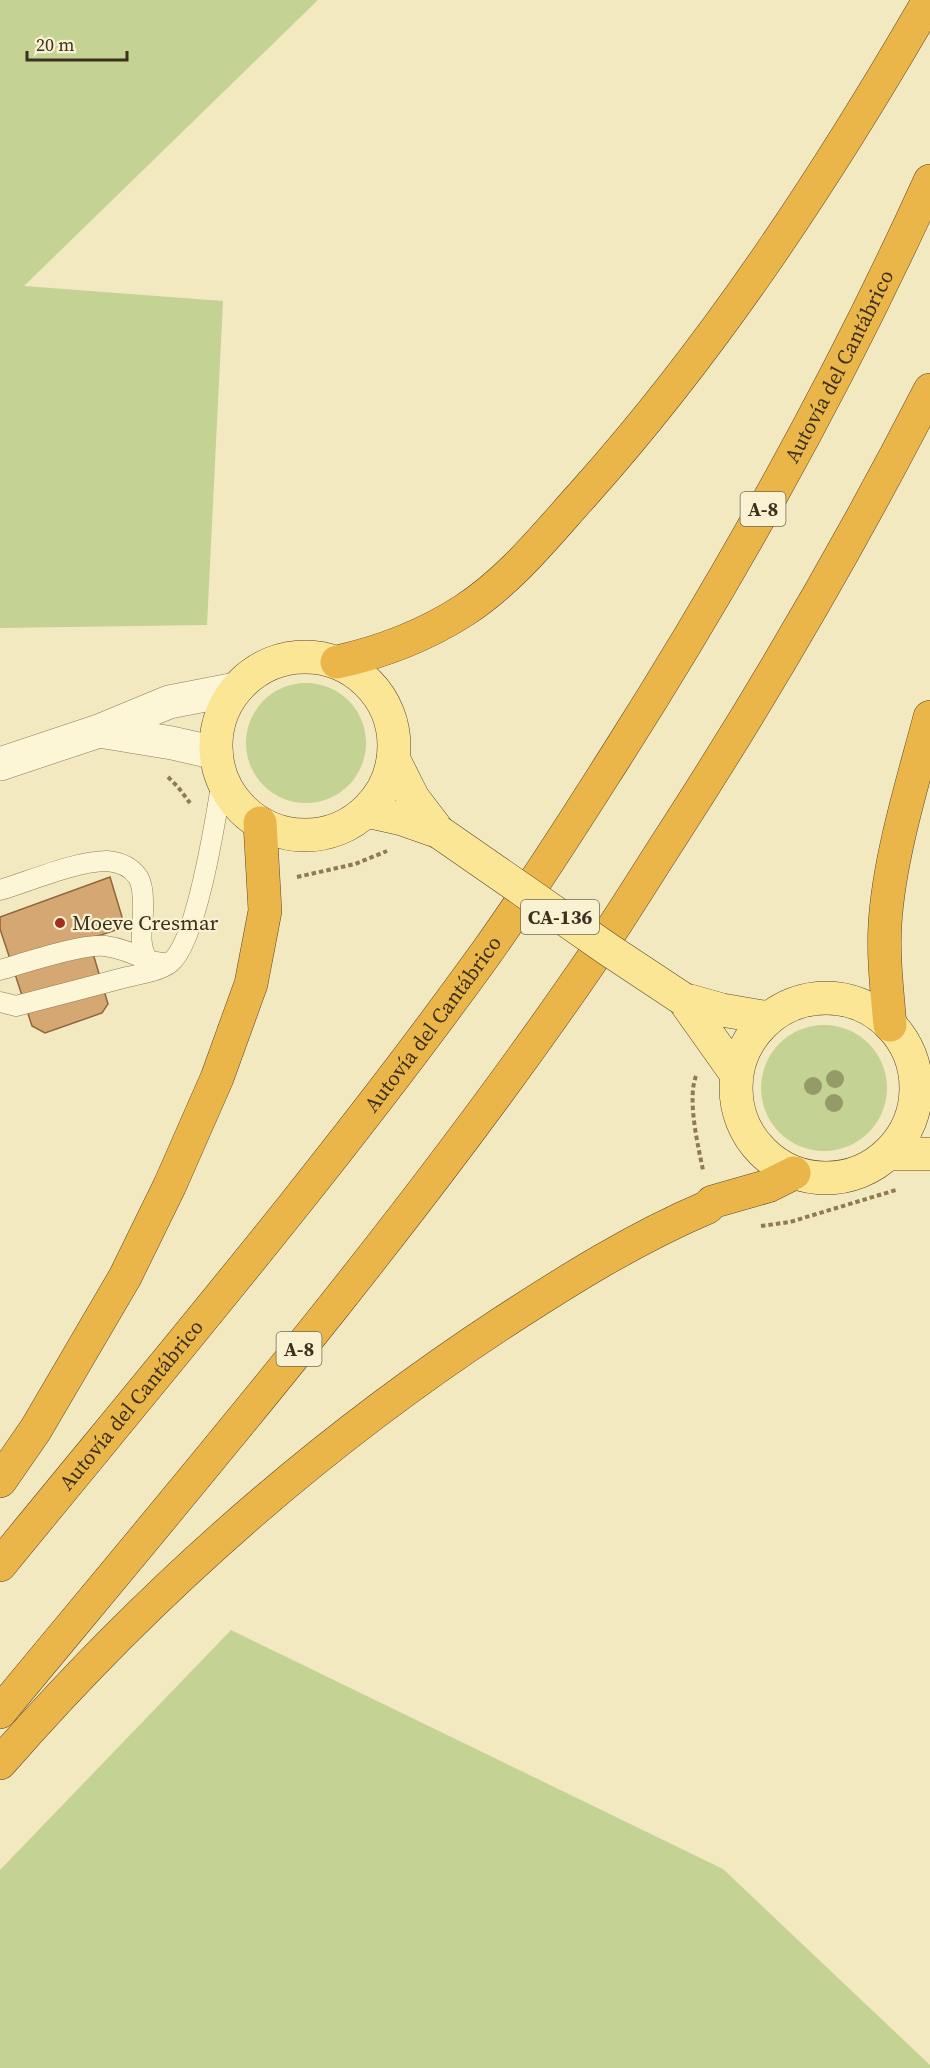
<svg xmlns="http://www.w3.org/2000/svg" width="930" height="2068" font-family="'Source Serif 4',serif">
<style>
.green{fill:#c4d294}
.building{fill:#d5a773;stroke:#90663a;stroke-width:1.5}
.lines{fill:none;stroke-linecap:round;stroke-linejoin:round}
.service-casing{stroke:#8e7b56;stroke-width:21}
.tertiary-casing{stroke:#8e7b56;stroke-width:34}
.primary-casing{stroke:#5c472b;stroke-width:34}
.motorway-casing{stroke:#5c472b;stroke-width:34}
.path{stroke:#8e7b56;stroke-width:4;stroke-dasharray:4.5 3;stroke-linecap:butt}
.service{stroke:#fcf5d6;stroke-width:20}
.tertiary{stroke:#fcf5d6;stroke-width:33}
.primary{stroke:#fae695;stroke-width:33}
.motorway{stroke:#ebb649;stroke-width:33}
.primary-bridge-casing{stroke:#5c472b;stroke-width:34;stroke-linecap:butt}
.primary-bridge{stroke:#fae695;stroke-width:33}
.tree{fill:#949b69}
.poi-dot{fill:#a42e20;stroke:#f9f2d2;stroke-width:2}
.labels{text-anchor:middle;stroke-width:4.5;stroke-linejoin:round;paint-order:stroke}
.shield{fill:#f9f2d2;stroke:#756a53;stroke-width:1.5}
.shield-label{font-size:20px;font-weight:bold;fill:#3d301c}
.street-label{font-size:21px;fill:#3d301c;stroke:#f9f2d2}
.poi-label{font-size:21px;fill:#3d301c;stroke:#f9f2d2;text-anchor:start}
</style>
<rect width="100%" height="100%" fill="#f3e9c1"/>
<path class="green" d="M0,0H318L24,286L223,301L207,625L0,628Z
M246 743a60 60 0 1 1 120 0a60 60 0 1 1-120 0Z
M761 1088a63 63 0 1 1 126 0a63 63 0 1 1-126 0Z
M231,1630L723,1869L930,2065V2068H0V1870Z"/>
<path class="building" d="M110,877L122,917L116,930L12,965L0,929V917Z
M89,940L108,1004L102,1013L45,1033L32,1026L12,965Z"/>
<g class="lines">
<defs>
<path id="service" d="M0,890C30,881 76,861 107,861C119,862 131,867 138,877C144,887 143,902 143,913C142,930 138,948 149,961L169,964
M0,970C24,963 83,943 105,946C120,948 137,955 149,961
M0,1002L16,1006C53,996 90,987 127,977C140,974 160,971 170,963C197,942 216,817 222,780"/>
<path id="tertiary" d="M99,731L172,743L216,753
M0,764L99,731L169,702L236,689"/>
<path id="primary" d="M216 746a89 89 0 1 1 178 0a89 89 0 1 1-178 0Z
M393,758L413,798L439,832
M366,811L402,819L439,832
M736 1088a90 90 0 1 1 180 0a90 90 0 1 1-180 0Z
M683,999L737,1075
M683,999L722,1010L769,1018
M888,1154H930"/>
<g id="motorway">
<path d="M337,662C382,652 424,636 463,611C511,580 546,535 584,493C718,343 829,173 929,0"/>
<path d="M890,1025C887,991 883,957 885,924C889,858 913,781 930,717"/>
<path d="M0,1481L36,1429L125,1277L170,1185L217,1078L251,984L265,911L260,823"/>
<path id="s1" d="M0,1565C165,1363 334,1164 486,953C532,889 574,822 616,756C733,572 840,380 930,181"/>
<path d="M0,1712C199,1472 402,1234 580,977C613,930 642,882 673,834C766,690 852,542 930,390"/>
<path d="M0,1763C146,1596 316,1445 502,1323C568,1280 635,1238 708,1207L712,1202L768,1186L794,1173"/>
</g>
</defs>
<use href="#service" class="service-casing"/>
<use href="#tertiary" class="tertiary-casing"/>
<use href="#primary" class="primary-casing"/>
<use href="#motorway" class="motorway-casing"/>
<path class="path" d="M168,777L178,787L190,803
M297,877L355,864L387,851
M696,1076C687,1099 698,1146 703,1170
M761,1226L790,1222L896,1190"/>
<use href="#service" class="service"/>
<use href="#tertiary" class="tertiary"/>
<use href="#primary" class="primary"/>
<use href="#motorway" class="motorway"/>
<defs>
<path id="primary-bridge" d="M439,832L609,950L683,999"/>
</defs>
<use href="#primary-bridge" class="primary-bridge-casing"/>
<use href="#primary-bridge" class="primary-bridge"/>
</g>
<g class="tree">
<circle cx="835" cy="1079" r="9"/>
<circle cx="813" cy="1086" r="9"/>
<circle cx="834" cy="1103" r="9"/>
</g>
<circle class="poi-dot" cx="60" cy="923" r="6"/>
<g class="labels">
<g class="shield">
<rect x="740.5" y="492" width="45" height="34" rx="4.5"/>
<rect x="521" y="900" width="78" height="34" rx="4.5"/>
<rect x="276.5" y="1332" width="45" height="34" rx="4.5"/>
</g>
<g class="shield-label">
<text x="763" y="516">A-8</text>
<text x="560" y="924">CA-136</text>
<text x="299" y="1356">A-8</text>
</g>
<g class="street-label">
<text dy="7" stroke="none"><textPath href="#s1" startOffset="1467">Autovía del Cantábrico</textPath></text>
<text dy="7" stroke="none"><textPath href="#s1" startOffset="693">Autovía del Cantábrico</textPath></text>
<text dy="7" stroke="none"><textPath href="#s1" startOffset="207">Autovía del Cantábrico</textPath></text>
</g>
<g class="poi-label">
<text x="72" y="930">Moeve Cresmar</text>
</g>
</g>
<path d="M27 51v9h100v-9" fill="none" stroke="#3d301c" stroke-width="3"/>
<text x="36" y="51" font-size="18" fill="#3d301c" stroke="#f9f2d2" stroke-width="4.5" paint-order="stroke">20 m</text>
</svg>
